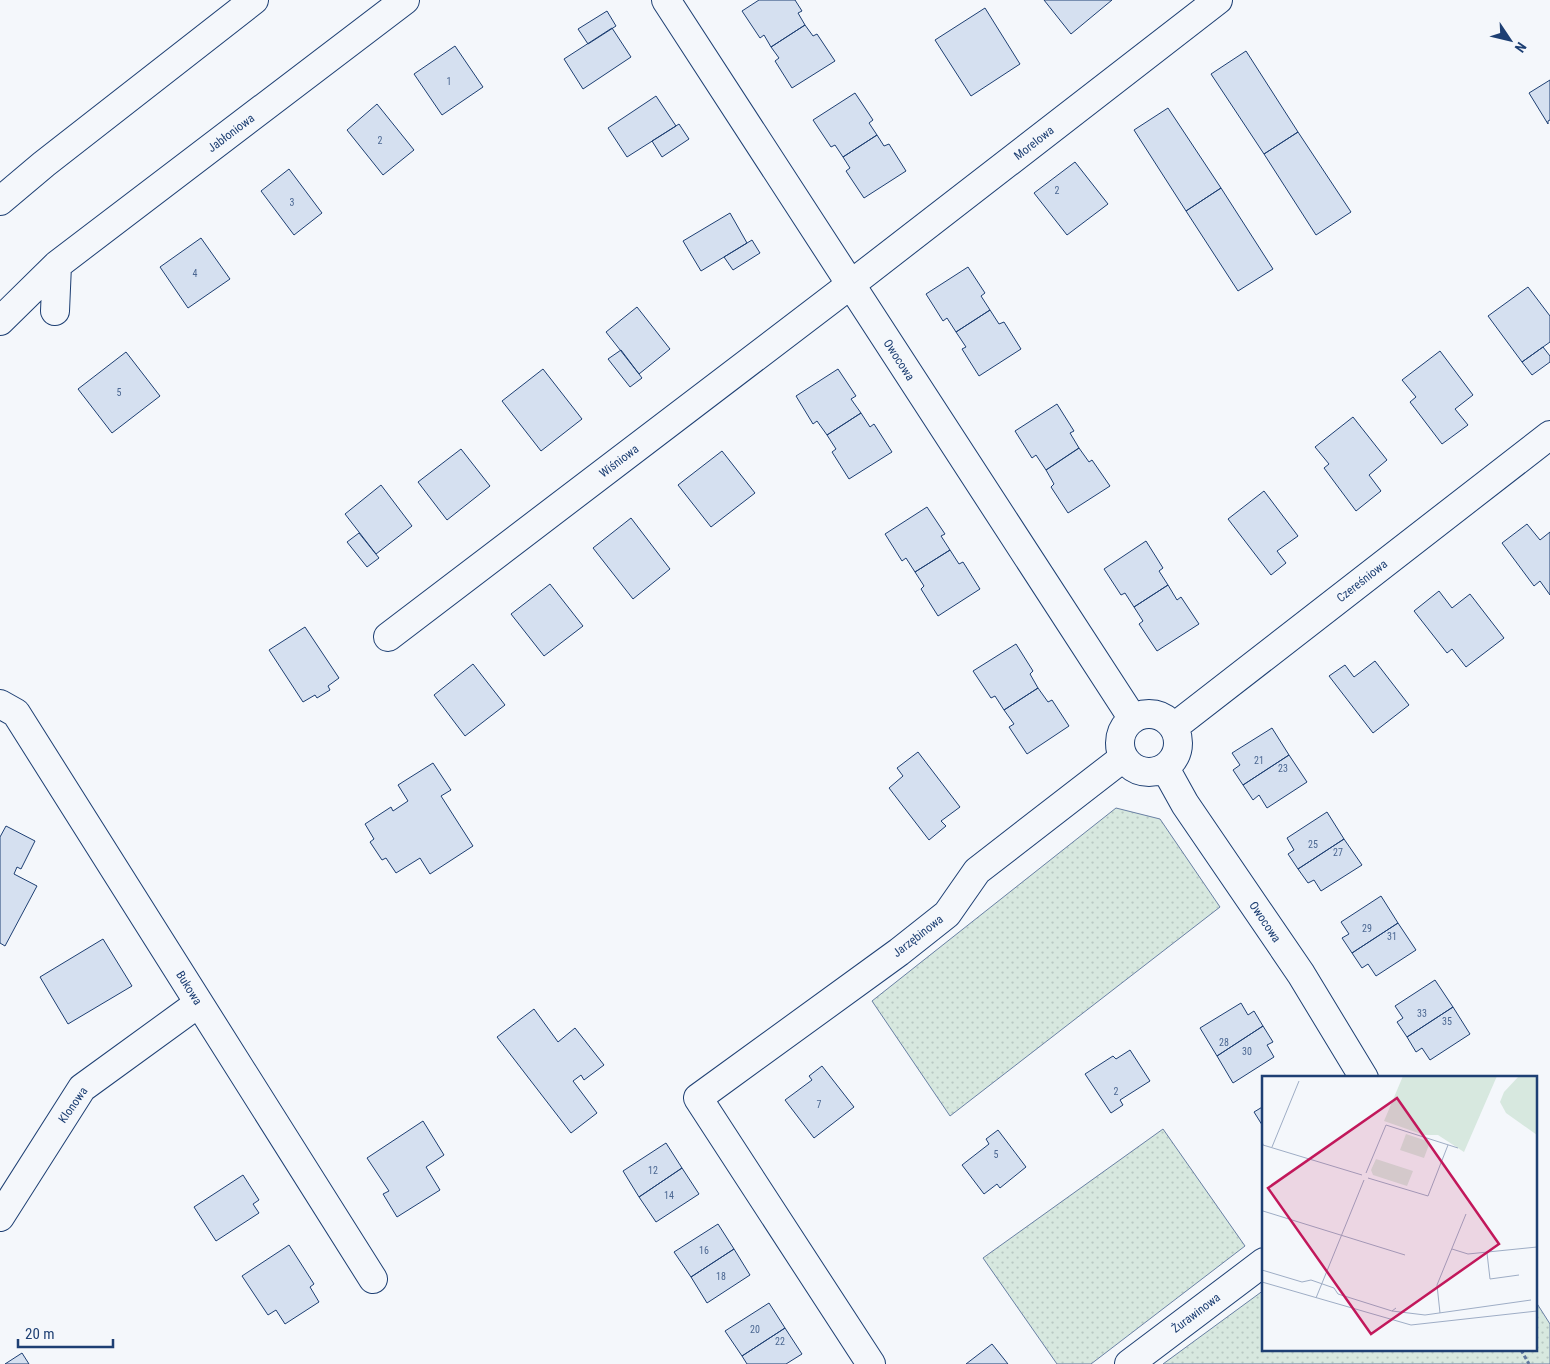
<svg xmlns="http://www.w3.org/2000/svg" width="1550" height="1364" font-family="'Roboto Condensed',sans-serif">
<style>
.grass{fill:url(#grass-dots);stroke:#687fa3}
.building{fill:#d5e0f0;stroke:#1d3f73}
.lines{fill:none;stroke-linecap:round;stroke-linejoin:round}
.minor-casing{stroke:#1d3f73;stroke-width:30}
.major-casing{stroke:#1d3f73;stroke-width:30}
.path{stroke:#5e769c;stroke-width:3;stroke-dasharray:4 2.5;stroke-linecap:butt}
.minor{stroke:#f4f7fb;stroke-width:28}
.major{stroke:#f4f7fb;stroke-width:28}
.labels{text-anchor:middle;stroke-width:4;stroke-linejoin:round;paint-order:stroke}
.number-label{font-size:10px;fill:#4b6792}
.street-label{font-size:12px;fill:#1d3f73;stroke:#f4f7fb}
.inset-road{fill:none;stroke:#9eadc5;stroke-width:1}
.view{fill:#c2185b;fill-opacity:0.15;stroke:#c2185b;stroke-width:2.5}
.inset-edge{fill:none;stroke:#1d3f73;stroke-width:2.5}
</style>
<defs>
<pattern id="grass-dots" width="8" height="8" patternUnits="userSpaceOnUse" patternTransform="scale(1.25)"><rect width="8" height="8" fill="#d7e8df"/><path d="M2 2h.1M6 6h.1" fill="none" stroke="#b8c8c3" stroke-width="1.8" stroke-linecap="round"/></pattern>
</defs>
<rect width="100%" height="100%" fill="#f4f7fb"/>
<path class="grass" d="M1116,808L1160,819L1220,907L950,1116L872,1001Z
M1163,1129L1245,1246L1091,1364H1057L983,1258Z
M1264,1290V1350H1536V1302L1550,1324V1364H1163Z"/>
<path class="building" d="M759,0H795L802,11L798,13L805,25L771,47L764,35L760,38L742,11Z
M1044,0H1112L1071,34Z
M985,8L1020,64L971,96L935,40Z
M607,11L616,26L588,44L578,29Z
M805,25L813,36L817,34L835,61L792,88L775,61L779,58L771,47Z
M612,28L631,57L583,89L564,59Z
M455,46L483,87L442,115L414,74Z
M1246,51L1298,132L1264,154L1211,74Z
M1550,80V120L1548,121V124L1529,93Z
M855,93L873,120L869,123L877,135L843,157L835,145L831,147L813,120Z
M656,96L676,126L627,157L608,128Z
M377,104L414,150L383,175L347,130Z
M1168,108L1221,188L1186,211L1134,130Z
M679,124L689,139L662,157L652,141Z
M1298,132L1351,212L1316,235L1264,154Z
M877,135L884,146L889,144L906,171L864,198L846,171L850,168L843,157Z
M1075,162L1108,204L1067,235L1034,193Z
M289,169L322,213L294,235L261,191Z
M1221,188L1273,269L1238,291L1186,211Z
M730,213L747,243L701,271L683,241Z
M201,238L230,279L188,308L160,267Z
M752,240L760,253L733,270L724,257Z
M968,267L985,293L981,296L990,310L956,332L947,318L943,321L926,294Z
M1528,287L1550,316V342L1522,362L1488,316Z
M637,307L670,349L639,374L606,332Z
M990,310L999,324L1004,322L1021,349L979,376L962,349L966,347L956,332Z
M1543,347L1550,356V362L1532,375L1522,362Z
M621,350L642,378L630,387L608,359Z
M1440,351L1473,395L1455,409L1468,425L1442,444L1410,402L1416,397L1402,380Z
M126,352L160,396L112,433L78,389Z
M543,369L582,419L541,451L502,401Z
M838,369L856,396L851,399L861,413L827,435L817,421L813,424L796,396Z
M1057,404L1074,431L1070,433L1079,448L1046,470L1036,455L1032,458L1015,431Z
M861,413L870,427L874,424L892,452L849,479L832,452L836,449L827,435Z
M1353,417L1387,460L1369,475L1381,491L1356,511L1324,468L1329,464L1315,447Z
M1079,448L1089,462L1092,460L1110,486L1068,513L1051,487L1054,484L1046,470Z
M461,449L490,486L447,520L418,482Z
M722,451L755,493L711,527L678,485Z
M381,485L412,526L376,554L345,514Z
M1264,491L1298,536L1277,551L1286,563L1271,575L1228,519Z
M927,507L945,534L941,536L950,550L915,572L906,558L902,561L885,534Z
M631,518L670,569L633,599L593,548Z
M1527,524L1540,540L1550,532V595L1540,581L1534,586L1502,543Z
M359,533L379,558L367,567L347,542Z
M1146,541L1163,568L1159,571L1168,585L1134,607L1125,593L1121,595L1104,569Z
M950,550L959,564L963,562L980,589L938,616L921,589L924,586L915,572Z
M550,584L583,626L544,656L511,614Z
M1168,585L1177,600L1181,597L1199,624L1157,651L1139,624L1143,621L1134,607Z
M1439,591L1452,608L1470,594L1504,638L1466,667L1452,649L1447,653L1414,611Z
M305,627L339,678L328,686L330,690L317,698L315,695L303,702L269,650Z
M1016,644L1033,671L1030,674L1038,688L1004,710L995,696L991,698L973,671Z
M1375,661L1409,705L1373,733L1329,676L1345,665L1354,677Z
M473,664L505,705L465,736L434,695Z
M1038,688L1048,702L1052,700L1069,726L1027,754L1009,727L1014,724L1004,710Z
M1272,728L1289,755L1243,785L1233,770L1240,765L1232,753Z
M918,752L960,807L941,821L946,826L929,840L889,788L903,776L897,768Z
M1289,755L1307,782L1267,808L1259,795L1253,800L1243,785Z
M433,763L451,790L441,796L473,846L430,874L420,858L396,873L386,858L382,860L370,842L374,839L365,824L391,807L393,811L408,801L398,785Z
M1327,812L1344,839L1298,869L1288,854L1294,850L1287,838Z
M6,826L35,841L21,869L17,867L14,874L37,886L5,946L0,943V837Z
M1344,839L1362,865L1321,891L1314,880L1308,883L1298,869Z
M1381,896L1398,923L1352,953L1342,938L1349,934L1341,922Z
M1398,923L1416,950L1376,976L1368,964L1362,968L1352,953Z
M103,939L132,986L68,1024L40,977Z
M1435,980L1453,1007L1407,1037L1397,1022L1403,1018L1395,1006Z
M1241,1003L1248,1015L1254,1011L1263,1026L1217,1056L1200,1028Z
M1453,1007L1470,1034L1430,1060L1422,1048L1416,1052L1407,1037Z
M534,1009L558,1042L575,1028L604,1065L584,1080L581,1075L573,1081L597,1113L571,1133L497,1037Z
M1263,1026L1273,1042L1267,1045L1274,1057L1233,1083L1217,1056Z
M1130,1050L1150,1081L1120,1100L1123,1105L1111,1113L1085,1074L1113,1056L1116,1059Z
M822,1066L854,1107L814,1138L785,1100L812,1080L809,1076Z
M1264,1106V1128L1254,1112Z
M423,1121L444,1155L426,1167L440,1190L397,1217L383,1194L389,1191L367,1158Z
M998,1130L1026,1167L1000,1188L997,1184L984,1194L962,1165L989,1144L986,1139Z
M666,1143L682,1168L639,1197L623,1171Z
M682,1168L699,1194L656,1222L639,1197Z
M243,1175L259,1200L253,1204L259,1213L216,1241L194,1207Z
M718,1224L734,1249L691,1277L674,1252Z
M289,1245L314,1284L310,1287L319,1302L285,1324L276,1310L268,1315L242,1276Z
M734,1249L750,1275L707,1303L691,1277Z
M769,1303L785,1328L742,1356L725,1331Z
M785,1328L802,1354L786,1364H747L742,1356Z
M992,1344L1008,1364H966Z
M22,1353L29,1364H5Z"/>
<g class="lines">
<defs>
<path id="minor" d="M666,0L1133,719
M55,311L57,265L405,0
M0,321L57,265
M388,637L850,285L1218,0
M0,704L16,713L373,1279
M1120 743a29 29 0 1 1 58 0a29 29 0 1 1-58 0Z
M1174,727L1550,435
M1165,768L1185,804L1301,974L1364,1078
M0,1217L82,1088L199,1003
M871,1364L698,1098L899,952L947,914L977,871L1123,758
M1129,1364L1264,1262"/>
<path id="major" d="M0,201L44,164L254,0"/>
</defs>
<use href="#minor" class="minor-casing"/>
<use href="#major" class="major-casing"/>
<path class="path" d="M1521,1350L1529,1364"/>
<use href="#minor" class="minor"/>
<use href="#major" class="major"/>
</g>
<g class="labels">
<g class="number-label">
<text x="449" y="85">1</text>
<text x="380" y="144">2</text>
<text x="1057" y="194">2</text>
<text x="292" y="206">3</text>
<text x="195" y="277">4</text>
<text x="119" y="396">5</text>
<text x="1259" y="764">21</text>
<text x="1283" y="772">23</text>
<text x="1313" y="848">25</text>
<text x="1338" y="856">27</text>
<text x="1367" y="932">29</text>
<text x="1392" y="940">31</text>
<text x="1422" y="1017">33</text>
<text x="1447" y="1025">35</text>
<text x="1224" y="1046">28</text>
<text x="1247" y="1055">30</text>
<text x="1116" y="1095">2</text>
<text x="819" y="1108">7</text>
<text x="996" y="1158">5</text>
<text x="653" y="1174">12</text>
<text x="669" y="1199">14</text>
<text x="704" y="1254">16</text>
<text x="721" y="1280">18</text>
<text x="755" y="1333">20</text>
<text x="780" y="1345">22</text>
</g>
<g class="street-label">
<text transform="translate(231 133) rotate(-37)" y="4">Jabłoniowa</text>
<text transform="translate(1034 143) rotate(-38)" y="4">Morelowa</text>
<text transform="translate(899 360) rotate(57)" y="4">Owocowa</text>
<text transform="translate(619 461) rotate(-37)" y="4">Wiśniowa</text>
<text transform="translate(1362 581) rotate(-38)" y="4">Czereśniowa</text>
<text transform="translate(1265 922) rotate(56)" y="4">Owocowa</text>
<text transform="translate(918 936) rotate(-38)" y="4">Jarzębinowa</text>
<text transform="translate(189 988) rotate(58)" y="4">Bukowa</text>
<text transform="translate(73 1105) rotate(-55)" y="4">Klonowa</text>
<text transform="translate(1196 1313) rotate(-37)" y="4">Żurawinowa</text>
</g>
</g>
<g transform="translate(1262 1076)">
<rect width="275" height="275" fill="#f4f7fb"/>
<path d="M141,0H235L202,76L176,59H162L122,45ZM144,58L168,66L162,82L138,74ZM114,83L151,95L145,110L111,99L109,94Z" fill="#d7e8df"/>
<path d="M257,0L275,1V59L244,37L238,26L242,16Z" fill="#d7e8df"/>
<path class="inset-road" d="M0,65L1,69L100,99M10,71L37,5M104,97L124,49L196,72M106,102L166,120L186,69M1,135L143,179M190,173L206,178L275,171M225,177L228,203L257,199M0,194L40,206L49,204L72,212L76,218L130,235L134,232M0,206L149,249L275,235M54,222L102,104M130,235L163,239L269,224M178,237L175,209L204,138"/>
<path class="view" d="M135,22L237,168L109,258L6,112Z"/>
<rect width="275" height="275" class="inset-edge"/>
</g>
<g transform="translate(1510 40) rotate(125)" stroke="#f4f7fb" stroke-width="4" paint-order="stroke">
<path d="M0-4L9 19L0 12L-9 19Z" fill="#1d3f73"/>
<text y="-8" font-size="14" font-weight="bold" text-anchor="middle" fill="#1d3f73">N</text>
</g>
<path d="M18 1339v8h95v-8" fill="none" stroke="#1d3f73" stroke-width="2.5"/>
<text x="25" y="1339" font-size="15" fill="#1d3f73" stroke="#f4f7fb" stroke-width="4" paint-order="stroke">20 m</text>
</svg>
